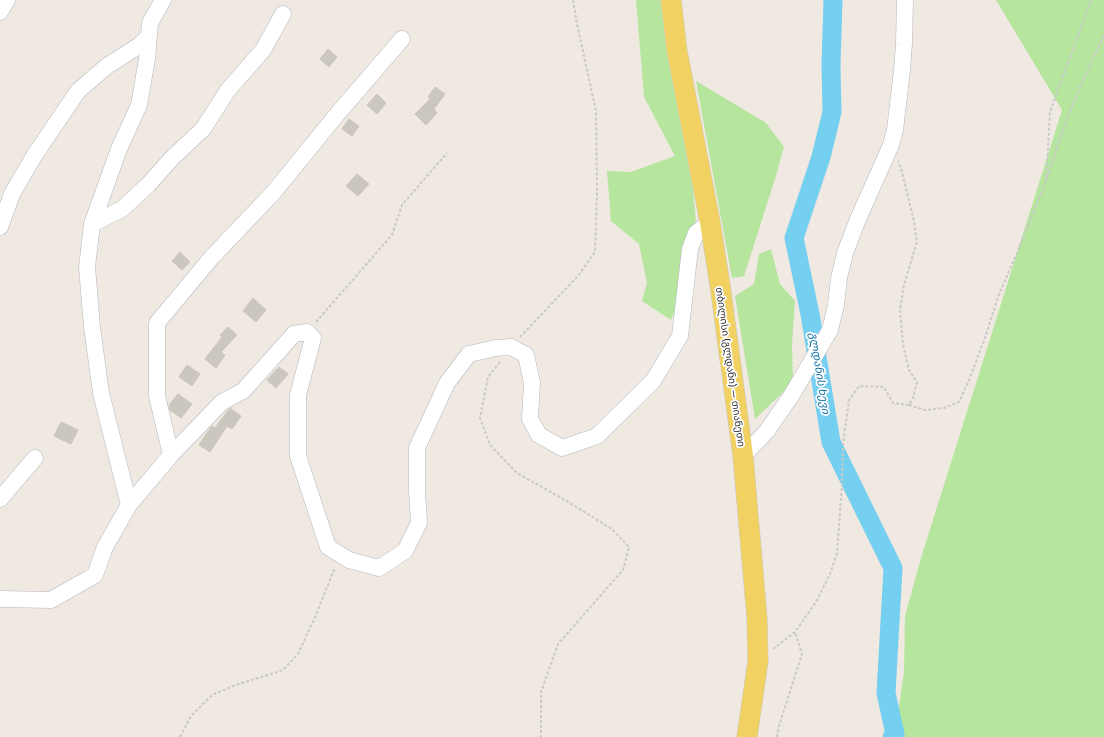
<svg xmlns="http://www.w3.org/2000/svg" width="1104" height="737" font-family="'Varela Round','Noto Sans Georgian',sans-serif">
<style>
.green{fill:#b6e59e}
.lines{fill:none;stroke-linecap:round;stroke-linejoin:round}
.river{stroke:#75cff0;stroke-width:19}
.building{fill:#cbc7bf;stroke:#cbc5ba}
.minor-casing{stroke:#b4b7c1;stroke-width:17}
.major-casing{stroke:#c9c9c9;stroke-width:21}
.path{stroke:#c9c9c9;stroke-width:2;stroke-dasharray:3 2;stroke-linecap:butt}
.minor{stroke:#fff;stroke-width:16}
.major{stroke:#f2d163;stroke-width:20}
.labels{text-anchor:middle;stroke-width:3.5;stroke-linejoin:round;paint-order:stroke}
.street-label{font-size:10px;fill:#2e2e2e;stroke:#fff}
.water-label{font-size:11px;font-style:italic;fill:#0d6fa3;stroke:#fff}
</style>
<rect width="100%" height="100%" fill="#efe9e1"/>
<path class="green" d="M636,0H663L688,143L696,220L684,245L680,296L671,320L642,301L647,283L639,244L611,221L607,171L631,172L675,156L644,97Z
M996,0H1104V737H893L895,734L904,672L905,616L921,558L1062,110Z
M696,81L766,123L784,147L775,179L744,276L732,278Z
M771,249L780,284L795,301L792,344L793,383L755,419L735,296L754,284L759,254Z"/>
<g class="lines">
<path class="river" d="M833,0L831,65L832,112L821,157L794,238L810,314L831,442L893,568L886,693L895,734L892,737"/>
</g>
<path class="building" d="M328,49L337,57L329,67L320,59Z
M435,87L445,94L434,109L437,113L426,125L415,114L430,99L428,97Z
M377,94L386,103L377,114L367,105Z
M349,119L359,126L352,136L342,129Z
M357,174L369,184L358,196L346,186Z
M180,252L190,262L182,270L172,261Z
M253,298L266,310L256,322L243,311Z
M228,327L237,335L221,352L225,355L216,368L205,359L222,337L220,335Z
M187,365L200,374L192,386L179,377Z
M279,367L288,374L276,388L267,380Z
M178,394L192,404L181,418L170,410L169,405Z
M230,408L241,416L232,429L227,426L210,452L199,445L211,427L212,426L215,428Z
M61,422L78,430L71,444L54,436Z"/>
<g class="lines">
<defs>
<path id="minor" d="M0,12L7,0
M92,224L122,209L148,185L172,158L203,129L228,90L263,50L283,14
M0,227L12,194L34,156L78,91L107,66L140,45L149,36
M171,455L157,396V323L212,257L273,193L339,112L402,39
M743,456L767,431L791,396L830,330L836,305L839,278L845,253L858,219L891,145L895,130L902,70L904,44L905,0
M0,499L35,458
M129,505L171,455L222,402L243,391L294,334L307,332L313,338L298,395V456L328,547L349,560L379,568L405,551L419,523L417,491V448L447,383L469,354L496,348L511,347L526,355L532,383L530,419L539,435L562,448L597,436L653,381L680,336L690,249L696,233L710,222
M0,599L51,600L95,575L105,547L129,505L101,393L92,327L87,267L92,224L119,149L139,105L147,59L150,23L163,0"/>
<path id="major" d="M671,0L677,51L710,222L720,285L743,456L757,618L758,661L747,737"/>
</defs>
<use href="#minor" class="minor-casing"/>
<use href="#major" class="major-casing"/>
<path class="path" d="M1047,178C1056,151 1064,125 1075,99C1084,77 1095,56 1104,34
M316,322L392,235L402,205L447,153
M520,337L577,277L595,252L597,193L596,111L577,24L573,0
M500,362L488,377L480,418L490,445L517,473L565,500L612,529L629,547L623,570L558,644L541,692V737
M909,405L925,410L944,408L959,402L969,380L986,335L998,297L1019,248L1046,181L1050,112L1091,0
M773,649L795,632L816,602L830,574L837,553L842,484L843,444L849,400L859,386L884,387L893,403L909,405L913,398L917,382L909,370L903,344L900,310L904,285L917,242L913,217L901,168L898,161
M180,737L191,716L212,695L236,685L283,670L298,654L316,615L335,567
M777,737L779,726L802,654L795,632"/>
<use href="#minor" class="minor"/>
<use href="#major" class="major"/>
</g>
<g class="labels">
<g class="street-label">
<text transform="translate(731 367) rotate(82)" y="4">თბილისი (გლდანი) — თიანეთი</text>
</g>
<g class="water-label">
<text transform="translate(820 373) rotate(81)" y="4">გლდანის ხევი</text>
</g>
</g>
</svg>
